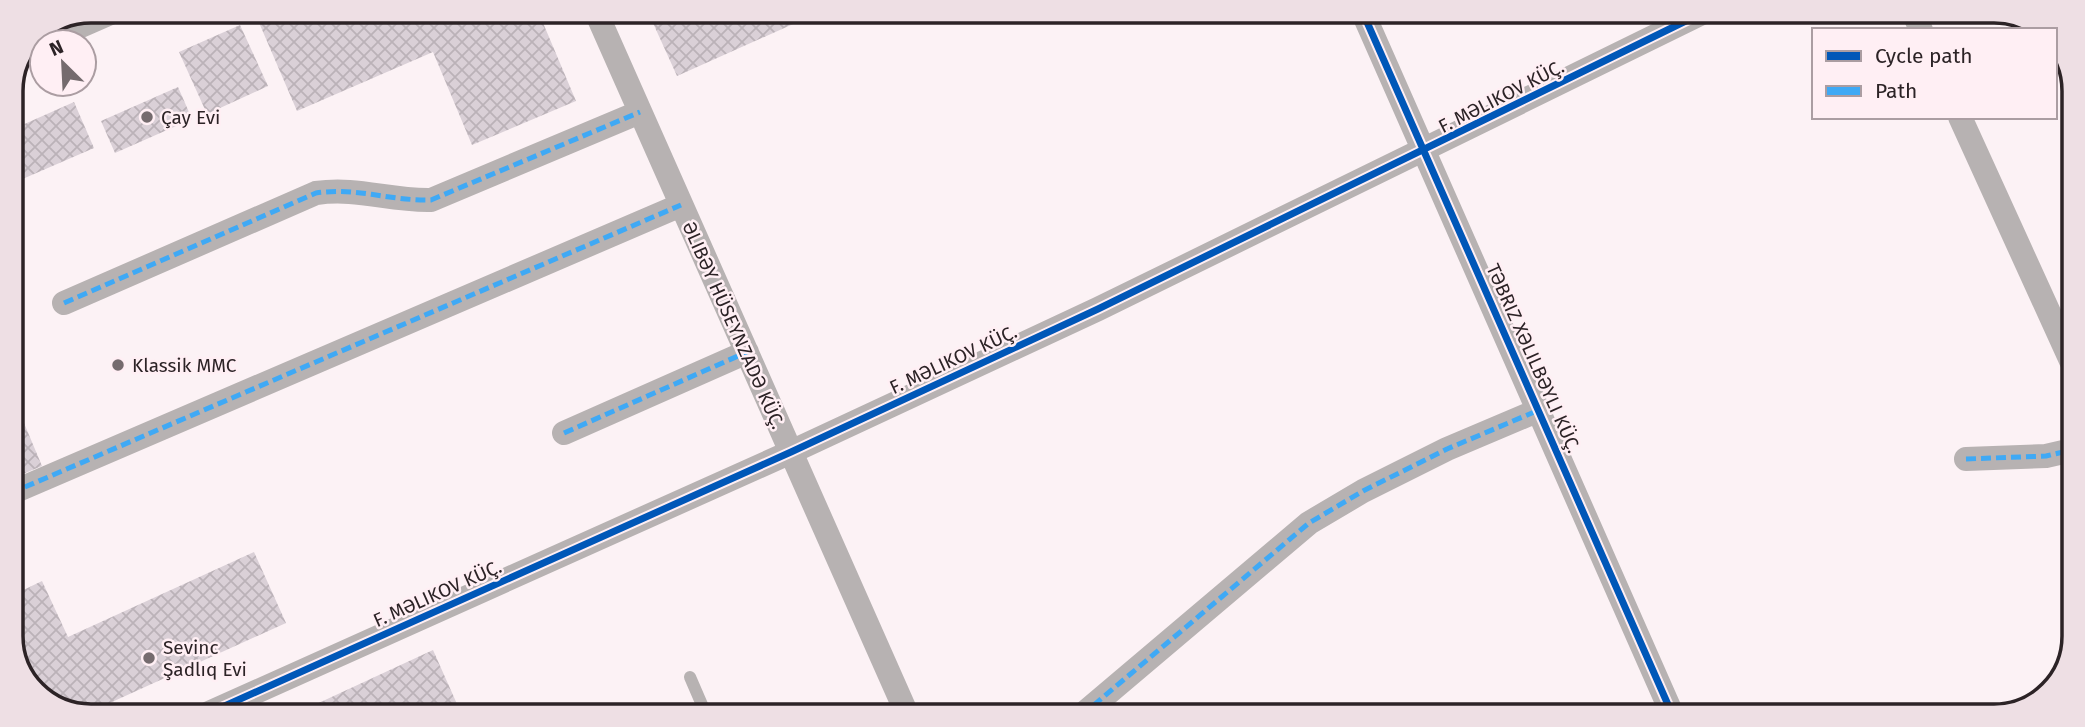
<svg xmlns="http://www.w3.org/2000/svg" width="2085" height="727" font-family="'Fira Sans',sans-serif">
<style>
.building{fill:url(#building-cross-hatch)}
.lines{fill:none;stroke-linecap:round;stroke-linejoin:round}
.service{stroke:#b7b2b2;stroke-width:12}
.minor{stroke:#b7b2b2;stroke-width:24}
.quiet{stroke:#3fa9f5;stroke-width:5;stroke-dasharray:10 5;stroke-linecap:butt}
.cycleway-casing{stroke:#ffeff4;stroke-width:11}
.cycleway{stroke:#0057b8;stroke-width:7}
.poi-dot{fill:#756b6e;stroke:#ffeff4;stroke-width:2.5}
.labels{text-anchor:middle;stroke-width:5;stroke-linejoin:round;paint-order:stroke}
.street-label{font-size:19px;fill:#2c2326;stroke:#ffeff4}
.poi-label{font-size:19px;fill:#2c2326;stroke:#ffeff4;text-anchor:start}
.rim{fill:none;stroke:#2c2326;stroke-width:3.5}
</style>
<defs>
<pattern id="building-cross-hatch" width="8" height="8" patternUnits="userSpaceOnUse" patternTransform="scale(1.75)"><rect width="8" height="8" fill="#dad0d7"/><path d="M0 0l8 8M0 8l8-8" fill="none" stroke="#bbb2b8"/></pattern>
</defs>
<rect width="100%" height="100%" fill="#fcf2f5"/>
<path class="building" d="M254,11H538L576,101L472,145L433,52L297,111Z
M648,12H820L677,76Z
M240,25L268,86L207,114L179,52Z
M178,87L192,119L115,153L101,121Z
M74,102L94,148L11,184V130Z
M11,392L42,466L11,479Z
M254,552L286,623L90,712H65L27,685L11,642V596L42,581L68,637Z
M433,650L461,713H297Z"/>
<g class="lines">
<path class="service" d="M690,677L706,714"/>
<path class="minor" d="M596,12L907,714
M1363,13L1673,716
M1914,14L1921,30
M44,42L115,11
M1960,117L2072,363
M64,303L316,193C358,187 389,201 431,200L640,112
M564,433L747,352
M1966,459L2046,456L2072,450
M11,493L681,205
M209,713L791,452L1098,309L1700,14
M1082,715L1309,523L1363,491L1447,449L1539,410"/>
<path class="quiet" d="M64,303L316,193C358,187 389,201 431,200L640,112
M564,433L747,352
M1966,459L2046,456L2072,450
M11,493L681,205
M1082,715L1309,523L1363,491L1447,449L1539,410"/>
<defs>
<path id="cycleway" d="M1363,13L1673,716
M209,713L791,452L1098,309L1700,14"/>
</defs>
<use href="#cycleway" class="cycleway-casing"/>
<use href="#cycleway" class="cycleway"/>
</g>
<g class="poi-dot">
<circle cx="147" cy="117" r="7"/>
<circle cx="118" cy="365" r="7"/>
<circle cx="149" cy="658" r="7"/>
</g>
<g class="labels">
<g class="street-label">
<text transform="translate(1501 96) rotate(-27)" y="7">F. MƏLIKOV KÜÇ.</text>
<text transform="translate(734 325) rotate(66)" y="7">ƏLIBƏY HÜSEYNZADƏ KÜÇ.</text>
<text transform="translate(1534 358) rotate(66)" y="7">TƏBRIZ XƏLILBƏYLI KÜÇ.</text>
<text transform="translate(953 359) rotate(-25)" y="7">F. MƏLIKOV KÜÇ.</text>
<text transform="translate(437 593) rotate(-24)" y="7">F. MƏLIKOV KÜÇ.</text>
</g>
<g class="poi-label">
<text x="161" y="124">Çay Evi</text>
<text x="132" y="372">Klassik MMC</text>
<text x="163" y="654">Sevinc<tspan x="163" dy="22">Şadlıq Evi</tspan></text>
</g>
</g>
<path d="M0 0H2085V727H0ZM91 23H1994A68 68 0 0 1 2062 91V636A68 68 0 0 1 1994 704H91A68 68 0 0 1 23 636V91A68 68 0 0 1 91 23Z" fill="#eedfe4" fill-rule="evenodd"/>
<path class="rim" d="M91 23H1994A68 68 0 0 1 2062 91V636A68 68 0 0 1 1994 704H91A68 68 0 0 1 23 636V91A68 68 0 0 1 91 23Z"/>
<rect x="1812" y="28" width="245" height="91" fill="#ffeff4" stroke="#ab9da2" stroke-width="2"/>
<rect x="1826" y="51" width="35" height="10" fill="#0057b8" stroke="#ab9da2" stroke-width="2"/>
<text x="1875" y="63" font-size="21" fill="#2c2326">Cycle path</text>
<rect x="1826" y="86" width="35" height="10" fill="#3fa9f5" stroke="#ab9da2" stroke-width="2"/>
<text x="1875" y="98" font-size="21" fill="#2c2326">Path</text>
<g transform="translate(63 63) rotate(336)"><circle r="33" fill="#ffeff4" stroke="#ab9da2" stroke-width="2"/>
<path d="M0-5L12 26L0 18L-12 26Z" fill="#756b6e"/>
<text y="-10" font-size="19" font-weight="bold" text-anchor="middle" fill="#2c2326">N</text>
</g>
</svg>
